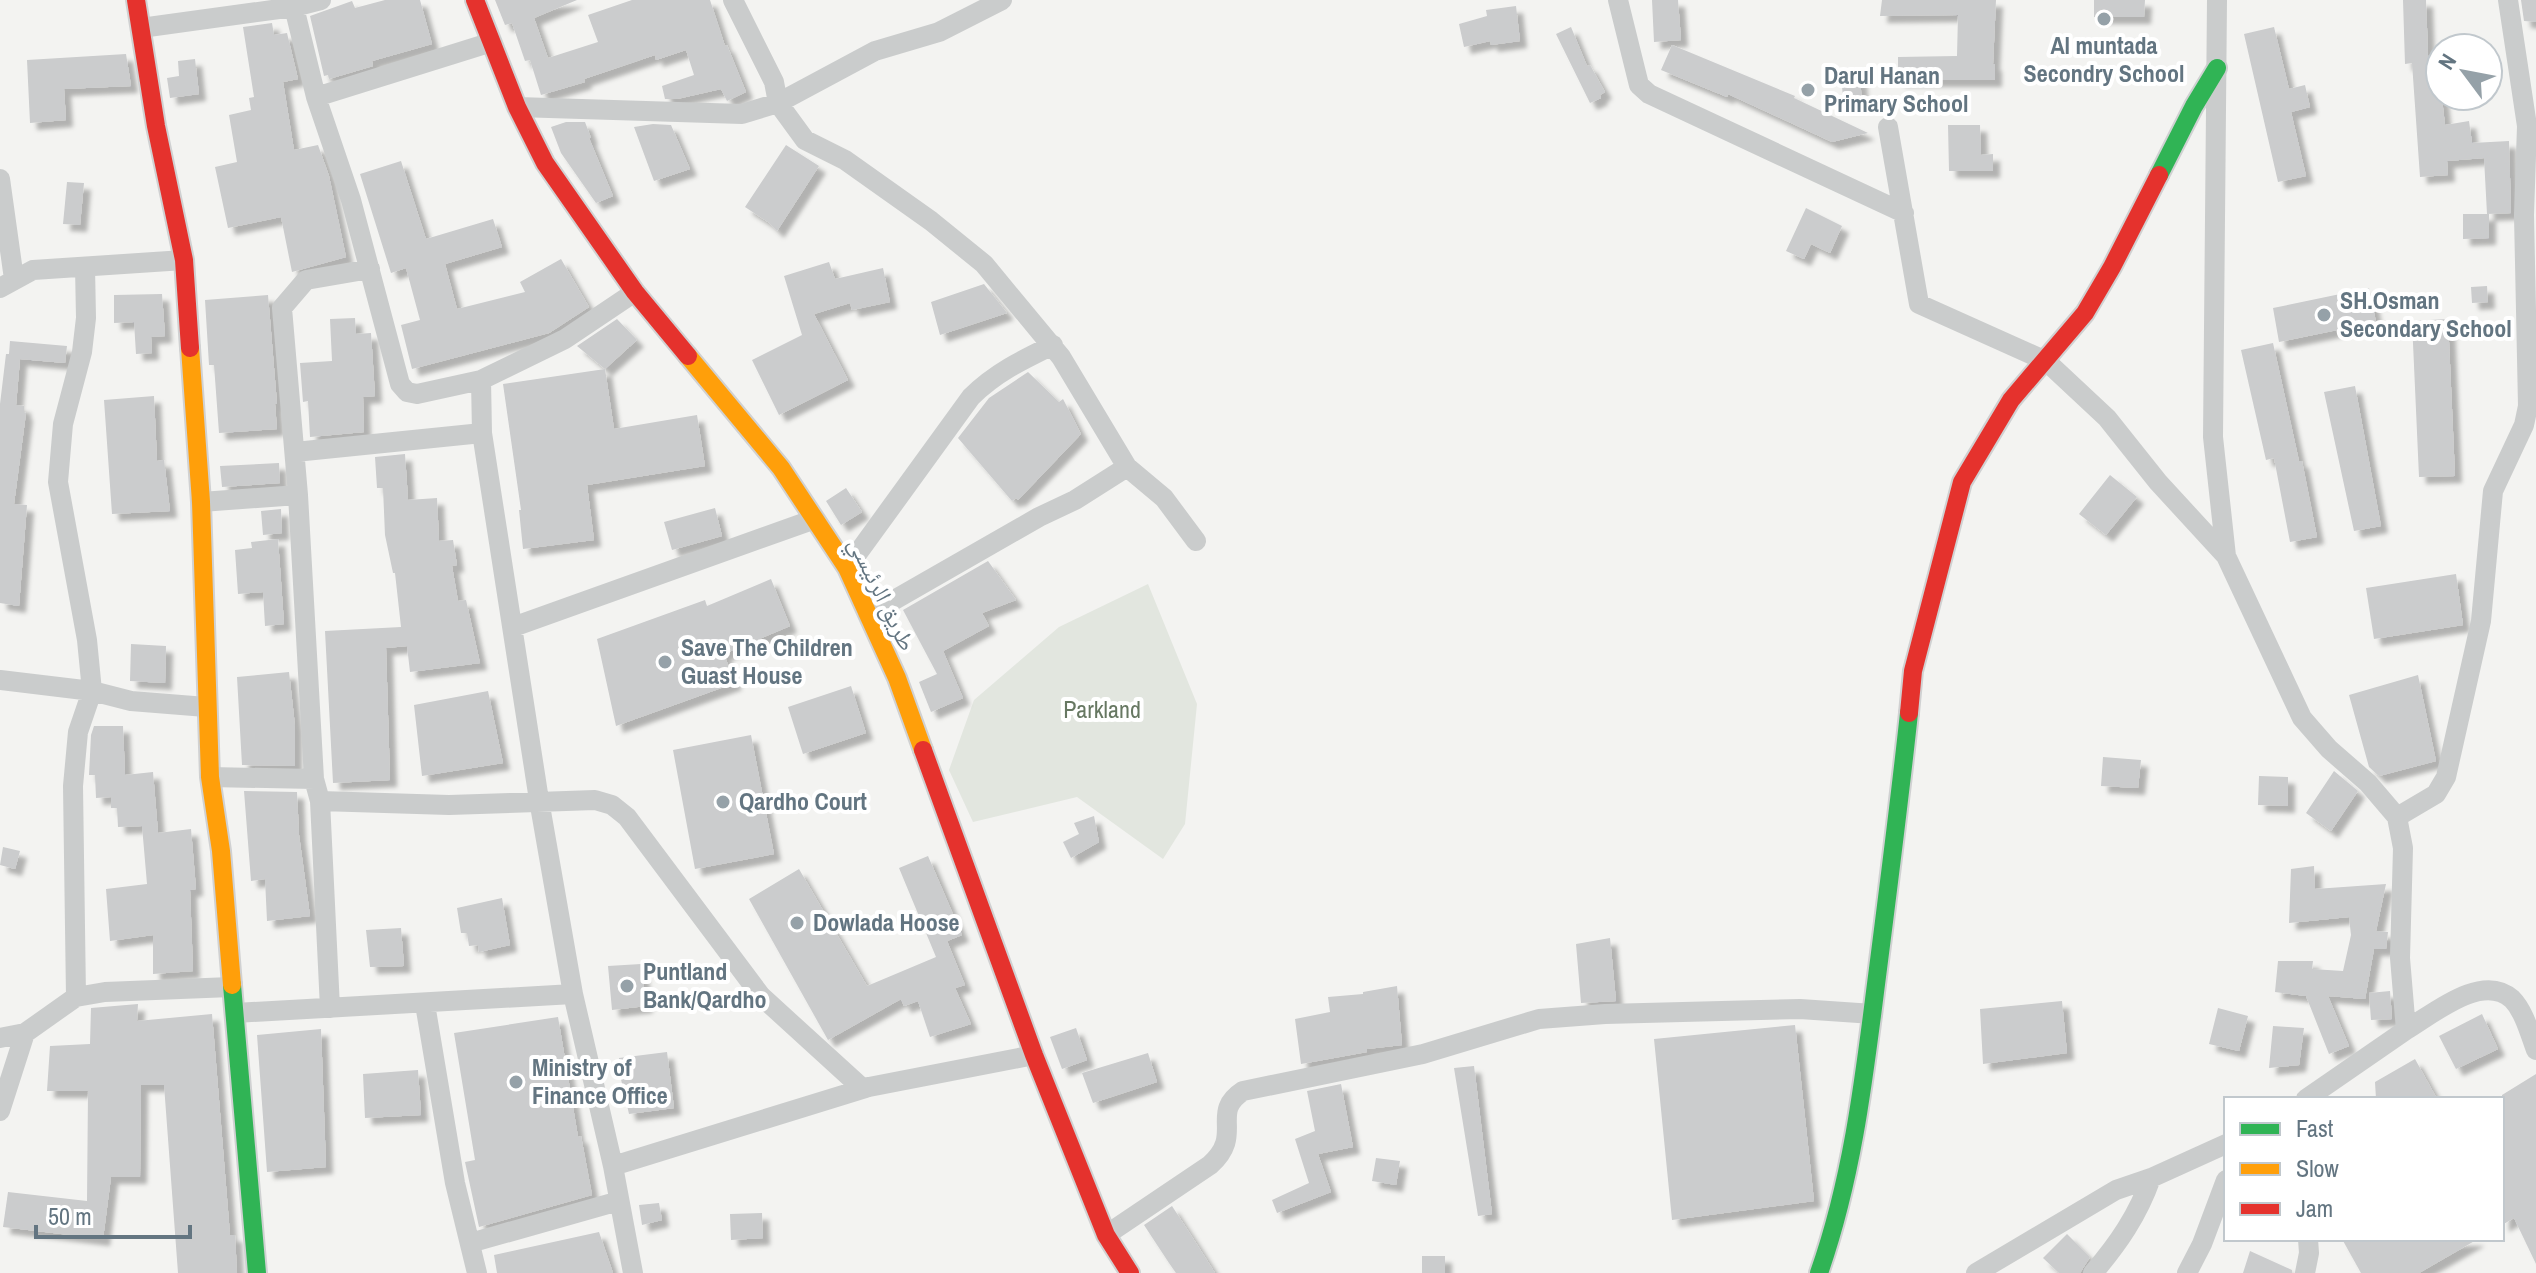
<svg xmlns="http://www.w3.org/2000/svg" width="2536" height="1273" font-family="'Archivo Narrow','Noto Naskh Arabic',sans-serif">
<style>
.green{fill:#e2e6df}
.building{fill:#cbcccd;filter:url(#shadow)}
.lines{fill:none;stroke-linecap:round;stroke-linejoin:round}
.fast-casing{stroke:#d0d1d2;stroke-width:22}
.slow-casing{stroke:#d0d1d2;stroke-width:22}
.jam-casing{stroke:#d0d1d2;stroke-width:22}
.street{stroke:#cacccc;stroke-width:20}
.fast{stroke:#30b455;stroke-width:18}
.slow{stroke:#ff9f0a;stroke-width:18}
.jam{stroke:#e5322d;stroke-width:18}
.poi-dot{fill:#95a1a8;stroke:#fff;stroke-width:3}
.labels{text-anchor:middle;stroke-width:8;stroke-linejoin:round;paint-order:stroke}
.poi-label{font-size:24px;font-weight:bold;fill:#637581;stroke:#fff;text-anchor:start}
.street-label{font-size:24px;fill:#637581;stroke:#fff}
.park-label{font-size:24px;fill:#677862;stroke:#fff}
</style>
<defs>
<filter id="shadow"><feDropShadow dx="7" dy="7" stdDeviation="2" flood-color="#0004"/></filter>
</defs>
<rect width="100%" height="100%" fill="#f3f3f1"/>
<path class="green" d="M1148,584L1197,704L1185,824L1163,859L1077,797L973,822L949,770L974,700L1059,627Z"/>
<path class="building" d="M385,0H420L432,44L372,61L373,66L329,79L328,75L324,76L310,16L352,1L355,8Z
M495,0H577L534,18L548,58L598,42L588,15L632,0H710L725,46L727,45L746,92L727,101L721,89L677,99H665L662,86L694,75L686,50L656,60L655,55L584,79L585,82L541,95L530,60L525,61L512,23L505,25Z
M1652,0H1678L1681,40L1654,42Z
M1882,0H1996L1993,64H1995V80H1898V57L1957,56L1958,15L1880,16Z
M2094,0H2145L2144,17H2094Z
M2403,0H2426L2429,82L2440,81L2445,125L2469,121L2472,143L2509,141L2511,213L2487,214L2484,158L2447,161L2448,175L2420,177L2412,63L2405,64Z
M2521,0H2536V22L2524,21Z
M1516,6L1520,41L1491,45L1490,41L1464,47L1459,24L1487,16L1486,10Z
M272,23L274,35L287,33L298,79L283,82L294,150L318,145L329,176L346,257L292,272L281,217L228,228L215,167L237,162L229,115L251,110L249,98L254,97L243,27Z
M1571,27L1587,66L1590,65L1605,92L1600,95L1601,98L1590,103L1556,34Z
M2274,27L2289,89L2305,85L2310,107L2291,112L2306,176L2278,182L2244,34Z
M1672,45L1795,96L1794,98L1868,133L1832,142L1728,94L1727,97L1661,70Z
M126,54L131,86L64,89L66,120L30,123L27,60Z
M195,59L199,94L170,98L167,78L179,76L178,61Z
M1860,75L1862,105L1844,106L1841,77Z
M566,122H585L591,138H589L613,196L596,203L561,153L551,127Z
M653,124L671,125L690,169L654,181L634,127Z
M1948,125H1980L1981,155L1993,154V171H1949Z
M786,145L819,166L777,231L768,222L745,207Z
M401,161L426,239L493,219L502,247L445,264L457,309L525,292L520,282L561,259L589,307L549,333L412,369L401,325L420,320L406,268L391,273L360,174Z
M67,182L84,183L80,225L63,224Z
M1806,208L1842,226L1830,253L1811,244L1804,259L1786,251Z
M2463,214H2489V238L2463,239Z
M829,262L835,279L883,268L890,302L852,310L850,303L814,314L848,380L779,415L752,360L802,335L784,276Z
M984,284L1007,313L940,335L931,302Z
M2487,286L2488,302L2472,303L2471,287Z
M2369,288L2376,322L2279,342L2273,308Z
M162,294L165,336L151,337L152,353L136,354L134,322L114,323V295Z
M268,295L277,404H275L277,429L219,433L214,365H209L205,300Z
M355,318L356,334L371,333L375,396L363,397L364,432L310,437L308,401L303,402L300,363L332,361L330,319Z
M617,319L637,340L605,369L577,346Z
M2448,319L2455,476L2419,477L2412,321Z
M10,341L67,346L65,363L20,359L16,405L24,406V412L26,413L14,504L27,505L19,606L0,603V404L6,354H9Z
M2273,343L2299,461H2302L2317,537L2290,542L2274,458L2266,460L2241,350Z
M605,369L614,429L697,415L705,466L587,485L594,540L523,549L519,510H521L503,384Z
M1028,372L1059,402L1063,399L1081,434L1018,500L1016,498L1012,501L958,438L989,398Z
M2355,386L2381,526L2354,531L2324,392Z
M154,396L157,461L164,460L170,511L112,514L104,400Z
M405,454L408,500L437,498L439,541L453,540L457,565L452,566L458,601L466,600L480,663L410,672L407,646L386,648L390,780L333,783L325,631L401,627L395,573H393L385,535L383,488H377L375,457Z
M279,463L280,483L222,487L220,466Z
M2110,475L2137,497L2106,535L2079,514Z
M846,488L862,512L841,525L826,501Z
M715,508L722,536L672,550L664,522Z
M281,509L282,533L263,535L261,511Z
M278,539L284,624L265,626L263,592L238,594L235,550L252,548L251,542Z
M988,561L1016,600L982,613L989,626L943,651L963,698L931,712L919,682L937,674L903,610Z
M2456,574L2463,625L2374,639L2366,588Z
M771,579L790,626L724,654L735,683L616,726L597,639L705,600L707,606Z
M131,644L166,646L165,683L130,681Z
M289,672L295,726V766L242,765L237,677Z
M2418,675L2436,761L2379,776L2369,767L2349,695Z
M851,686L866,733L803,754L788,707Z
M488,691L503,763L422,776L414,705Z
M94,726H123L125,775L153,772L158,833L191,829L196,889L190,890L193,971L153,974V935L110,941L106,889L147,884L142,826L118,827L117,808H111V797L96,798L95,775H89L91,735Z
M751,735L774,854L695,869L673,750Z
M2103,757L2141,760L2138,788L2101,786Z
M2334,771L2358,791L2331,831L2306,813Z
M2259,776L2288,777V806L2258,805Z
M244,791L297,792L299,835L310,916L267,921L265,879L251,881Z
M1094,816L1099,842L1071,858L1063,842L1079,834L1074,823Z
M3,847L20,851L15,869L0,865Z
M928,856L962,935L947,941L965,985L955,988L971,1024L930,1037L918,1001L904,1006L901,999L828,1040L749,899L799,869L867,986L936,957L899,868Z
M2314,866L2315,889L2386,884L2376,931L2388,932L2386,949H2374L2365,999L2328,996L2349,1046L2329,1054L2306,996L2275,992L2278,961H2313L2312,969L2343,971L2351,935L2349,917L2289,923L2291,869Z
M502,898L510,945L479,952L478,945L469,946L467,933H461L457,908Z
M401,928L404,966L370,967L366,930Z
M1610,938L1616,1001L1581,1003L1576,944Z
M641,964L646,1006L612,1010L608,966Z
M1397,986L1402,1045L1367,1049V1052L1301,1064L1295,1019L1330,1012L1328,997L1363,994V992Z
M2390,991L2392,1019L2371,1020L2369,993Z
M2062,1001L2067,1053L1983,1064L1980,1009Z
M138,1004L137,1021L212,1014L230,1235H235L237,1273H178L164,1085H141L140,1177H111L103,1239L3,1227L8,1192L87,1201L88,1091H47L50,1046L90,1044L91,1008Z
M2218,1008L2248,1016L2239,1051L2209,1044Z
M2482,1014L2498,1049L2456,1069L2439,1036Z
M558,1017L578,1137L581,1136L592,1195L479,1227L465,1162L475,1160L454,1033Z
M1795,1025L1814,1201L1672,1220L1654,1039Z
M2273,1026L2304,1028L2299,1065L2269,1068Z
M1076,1028L1087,1060L1062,1069L1050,1037Z
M321,1029L326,1167L267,1172L257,1035Z
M667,1052L674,1108L629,1114L620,1075L619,1058Z
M1148,1053L1157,1082L1093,1103L1082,1073Z
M2415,1059L2437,1099H2376L2375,1082Z
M1474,1066L1492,1214L1478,1216L1454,1068Z
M418,1070L421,1115L365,1118L363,1074Z
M2536,1074V1264L2514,1218L2502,1225V1095Z
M1341,1084L1353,1147L1318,1154L1331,1192L1277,1213L1272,1200L1309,1183L1295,1139L1315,1131L1307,1091Z
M1376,1158L1400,1161L1396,1185L1372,1181Z
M659,1203L662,1220L642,1225L639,1205Z
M1172,1206L1196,1243L1215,1273H1176L1169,1263L1144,1225Z
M762,1213L763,1238L731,1240L730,1214Z
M599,1232L613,1273H497L494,1255Z
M2067,1234L2090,1257L2080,1273H2059L2043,1258Z
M2342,1239H2478L2419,1273H2361Z
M2250,1251L2292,1270V1273H2243Z
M1422,1256H1445V1273H1422Z"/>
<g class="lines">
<defs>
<path id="fast" d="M2159,175L2194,106L2217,68
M232,985L257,1273
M1819,1273C1851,1182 1863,1087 1875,992C1887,899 1899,806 1909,713"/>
<path id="slow" d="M190,348L201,502L210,777L221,851L232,985
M688,356L781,468L847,568L897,678L923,750"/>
<path id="jam" d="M136,0L156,126L184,260L190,348
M475,0L517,107L545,163L635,292L688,356
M1909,713L1913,671L1962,482L2011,400L2085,313L2112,267L2159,175
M923,750L1034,1055L1106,1235L1130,1273"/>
</defs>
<use href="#fast" class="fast-casing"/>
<use href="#slow" class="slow-casing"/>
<use href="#jam" class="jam-casing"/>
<path class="street" d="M733,0L774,82L778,103L875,51L939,32L1002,0
M1618,0L1639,85L1649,94L1904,213
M2217,0L2213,437L2226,556L2302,718L2329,749L2368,783L2397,817
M2508,0L2527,126L2524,215L2528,406L2524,425L2493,491L2481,621L2446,777L2436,794L2397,817L2403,848L2400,958L2406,1030C2433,1014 2482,972 2512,999C2524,1011 2530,1034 2536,1050
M294,7L316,97L351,200L400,384L407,392L417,394L481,380L565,339L635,292
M141,28L294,7L321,0
M316,97L492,42
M517,107L742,114L778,103L805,140L845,160L931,221L984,264L1061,357L1127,467L1164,498L1196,541
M1888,127L1919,304L2046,361L2107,418L2158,482L2226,556
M0,179L14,279
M0,288L33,270L184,260
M481,380L482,433L539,800L573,994L613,1166L633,1273
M295,452L482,433
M201,502L298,495
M847,568L971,397C995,373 1022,360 1053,345
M868,615L1039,517L1075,500L1127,467
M513,627L815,519
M0,680L92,691L131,701L206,707
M210,777L314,779
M320,801L449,805L595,800L612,805L627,817L761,996L862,1088L869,1087
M76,997L73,786L78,732L92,691L87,640L58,482L63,424L82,352L86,318L85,267
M425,1004L455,1183L477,1273
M330,1008L320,801L314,779L298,495L282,308L306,280L370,269
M235,1013L573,994
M0,1038L25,1033L76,997L105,992L231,987
M2306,1099L2406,1030
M0,1111L25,1033
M613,1166L869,1087L1034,1055
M1106,1235L1210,1165C1245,1134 1209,1113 1243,1091L1423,1054L1539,1019L1605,1014L1800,1009L1873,1014
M470,1243L619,1201
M1976,1273L2116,1190L2151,1178L2226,1144
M2093,1273C2118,1244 2138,1215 2151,1178
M2187,1273L2202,1244L2226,1180
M2305,1273L2309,1253L2308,1239"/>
<use href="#fast" class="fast"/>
<use href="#slow" class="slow"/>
<use href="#jam" class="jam"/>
</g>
<g class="poi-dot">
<circle cx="2104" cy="19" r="8"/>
<circle cx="1808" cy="90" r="8"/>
<circle cx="2324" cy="315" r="8"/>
<circle cx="665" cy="662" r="8"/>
<circle cx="723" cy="802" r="8"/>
<circle cx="797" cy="923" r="8"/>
<circle cx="627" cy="986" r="8"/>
<circle cx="516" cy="1082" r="8"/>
</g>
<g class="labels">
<g class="poi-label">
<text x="2104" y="54" text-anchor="middle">Al muntada<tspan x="2104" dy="28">Secondry School</tspan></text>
<text x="1824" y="84">Darul Hanan<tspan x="1824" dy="28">Primary School</tspan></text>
<text x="2340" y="309">SH.Osman<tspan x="2340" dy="28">Secondary School</tspan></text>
<text x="681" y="656">Save The Children<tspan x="681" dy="28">Guast House</tspan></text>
<text x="739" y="810">Qardho Court</text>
<text x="813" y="931">Dowlada Hoose</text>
<text x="643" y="980">Puntland<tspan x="643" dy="28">Bank/Qardho</tspan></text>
<text x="532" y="1076">Ministry of<tspan x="532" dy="28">Finance Office</tspan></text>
</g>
<g class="street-label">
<text transform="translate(882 594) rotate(64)" y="8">طريق الرئيسي</text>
</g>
<g class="park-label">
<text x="1102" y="718">Parkland</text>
</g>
</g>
<rect x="2224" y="1097" width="280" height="144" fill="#ffffff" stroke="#c1c8cd" stroke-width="2"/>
<rect x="2240" y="1123" width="40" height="12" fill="#30b455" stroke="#c1c8cd" stroke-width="2"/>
<text x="2296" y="1137" font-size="24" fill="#637581">Fast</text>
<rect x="2240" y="1163" width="40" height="12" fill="#ff9f0a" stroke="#c1c8cd" stroke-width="2"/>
<text x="2296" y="1177" font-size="24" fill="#637581">Slow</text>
<rect x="2240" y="1203" width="40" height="12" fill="#e5322d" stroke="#c1c8cd" stroke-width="2"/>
<text x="2296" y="1217" font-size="24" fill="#637581">Jam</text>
<g transform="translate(2464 72) rotate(302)"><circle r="38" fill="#ffffff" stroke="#c1c8cd" stroke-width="2"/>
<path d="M0-6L14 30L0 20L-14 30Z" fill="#95a1a8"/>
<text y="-12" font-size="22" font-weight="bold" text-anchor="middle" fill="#637581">N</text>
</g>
<path d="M36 1225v12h154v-12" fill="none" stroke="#637581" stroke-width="4"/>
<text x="48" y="1225" font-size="24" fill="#637581" stroke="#ffffff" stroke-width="6" paint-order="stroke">50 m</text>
</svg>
